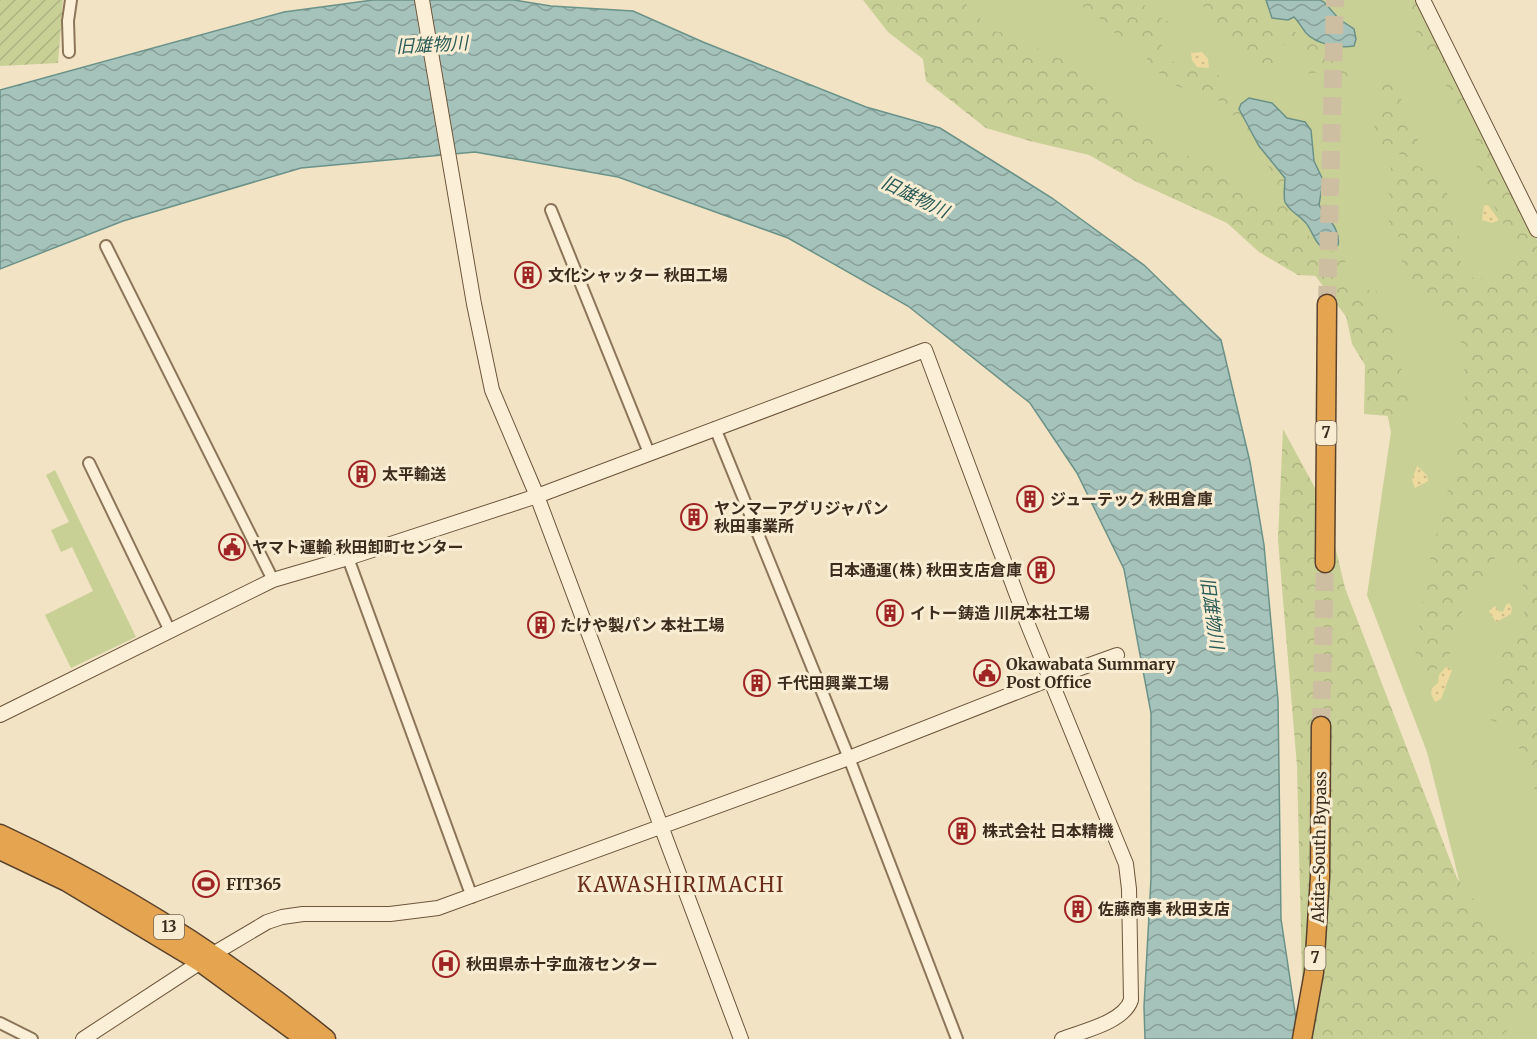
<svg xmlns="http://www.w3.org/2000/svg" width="1537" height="1039" font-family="Merriweather,'Noto Sans JP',serif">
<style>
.green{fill:#c9d096}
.forest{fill:url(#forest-crowns)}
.sand{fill:url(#sand-dots)}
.garden{fill:url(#garden-furrows)}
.water{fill:url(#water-waves);stroke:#6b9289;stroke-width:1.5}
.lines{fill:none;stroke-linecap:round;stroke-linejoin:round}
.highway-tunnel{stroke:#cdbea2;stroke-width:18;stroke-dasharray:18 9;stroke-linecap:butt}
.street-casing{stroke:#8c7559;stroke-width:14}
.secondary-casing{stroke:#6e553c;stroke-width:16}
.highway-casing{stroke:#5a422d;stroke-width:21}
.street{stroke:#fbf0d7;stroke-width:10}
.secondary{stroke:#fbf0d7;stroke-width:14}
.highway{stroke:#e5a44f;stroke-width:18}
.labels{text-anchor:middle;stroke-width:6;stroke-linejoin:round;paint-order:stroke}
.shield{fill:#f8edd3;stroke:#746654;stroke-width:1.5}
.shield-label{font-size:15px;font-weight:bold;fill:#3b2c1e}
.poi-label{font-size:16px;font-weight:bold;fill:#3b2c1e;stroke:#f8edd3;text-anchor:start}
.street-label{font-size:16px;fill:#3b2c1e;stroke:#f8edd3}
.water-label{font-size:18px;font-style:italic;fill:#2c5c59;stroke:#f8edd3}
.quarter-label{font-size:20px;letter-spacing:1.5px;fill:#6b2c1a;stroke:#f8edd3}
</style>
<defs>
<pattern id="forest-crowns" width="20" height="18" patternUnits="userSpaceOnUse" patternTransform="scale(1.5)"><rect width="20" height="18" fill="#c9d096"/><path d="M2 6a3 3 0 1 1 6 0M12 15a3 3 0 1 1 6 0" fill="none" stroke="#aeb381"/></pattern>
<pattern id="sand-dots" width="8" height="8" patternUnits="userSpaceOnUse" patternTransform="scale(1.5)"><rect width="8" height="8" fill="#eeda9f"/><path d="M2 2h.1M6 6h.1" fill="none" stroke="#cdbb88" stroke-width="1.8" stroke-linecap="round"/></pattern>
<pattern id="garden-furrows" width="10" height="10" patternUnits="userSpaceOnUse" patternTransform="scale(1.5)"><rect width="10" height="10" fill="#c9d096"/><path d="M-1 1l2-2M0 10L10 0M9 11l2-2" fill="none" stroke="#aeb381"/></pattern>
<pattern id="water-waves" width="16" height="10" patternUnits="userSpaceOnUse" patternTransform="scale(1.5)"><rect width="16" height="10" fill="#a6c3bb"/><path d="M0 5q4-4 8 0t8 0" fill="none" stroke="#889f97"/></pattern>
</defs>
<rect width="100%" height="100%" fill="#f1e3c3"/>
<path class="green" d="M944,0H1395L1417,20L1452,80L1537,281V1039H1470L1480,964L1427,752L1367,595L1391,432L1375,355L1280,229Z
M55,470L136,637L71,668L45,615L93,591L72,547L61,552L51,530L69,522L46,475Z"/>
<path class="forest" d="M863,0H962L992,31L1015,34L1051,57L1068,60L1095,74L1124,114L1158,143L1228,173L1271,207L1276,197L1277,179L1225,103L1174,85L1153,68L1137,42L1123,41L1092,11L1067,0H1141L1149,12L1171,23L1174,32L1158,38L1166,54L1176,65L1196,63L1229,81C1241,119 1260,149 1285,178L1284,200L1316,247L1322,253L1338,250L1349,255L1348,260L1336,268L1340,274L1363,293L1371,289L1376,290L1394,335L1410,408L1402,417L1364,414L1365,365L1352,344L1344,306L1318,276L1298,275L1259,252L1227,223L1137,182L1089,155L1030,141L986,128L926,81L923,59L888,32Z
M1201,0H1241L1247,7L1256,9L1268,19L1288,27L1317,46L1343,57L1350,63L1351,74L1344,78L1319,72L1306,74V60L1303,52L1279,43L1275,52L1279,71L1269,84L1209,21Z
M1395,0H1415L1416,2L1450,62L1537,240V347L1531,353L1537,381V480L1535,484L1537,487V652L1534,672L1535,705L1537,710V800L1527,761L1518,746L1509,719L1503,718L1496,722L1486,718L1488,706L1496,703L1501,691L1500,657L1516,624L1524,613L1523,585L1508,557L1495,558L1464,605L1448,660L1430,674L1414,666L1425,579L1462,434L1466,383L1460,335L1426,302L1404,274L1399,238L1387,218L1391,166L1409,163L1437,174L1448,195L1460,241L1461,264L1474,279L1489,278L1513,263L1514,243L1475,172L1481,153L1474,136L1414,27Z
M1378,76L1395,88L1410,115L1423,155L1405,157L1375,142L1374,118L1363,106L1366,102L1376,109L1378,108L1379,94L1369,89L1371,79Z
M1283,429L1326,508L1345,588L1457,878L1495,927L1532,951L1537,957V1005L1518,1018L1499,1039H1306L1303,1017L1297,766L1278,540Z"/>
<path class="sand" d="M1202,52L1208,59L1209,68L1197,67L1192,60L1191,53Z
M1488,205L1499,220L1492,223L1482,220L1484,206Z
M1417,466L1427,475L1428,481L1415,488L1412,480Z
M1509,603L1512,608L1511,614L1496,622L1489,611L1495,606L1498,611L1503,612L1506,605Z
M1446,667L1452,670L1441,699L1435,702L1431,694L1432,688L1438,683L1439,675Z"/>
<path class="garden" d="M0,0H63L58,63L0,66Z"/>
<path class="water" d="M373,0H514L551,6L633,11L703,42L866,107L940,128L1052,198L1144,265L1221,340L1250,462L1264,545L1278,700L1281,919L1299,1039H1145L1144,1007L1151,879V713L1124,569L1077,473L1030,403L908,306L788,238L618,177L475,152L301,168L123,221L0,269V90L284,12Z
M1266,0H1320L1324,2L1339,19L1354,29L1356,39L1354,46C1340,48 1317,45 1306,33C1302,28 1299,22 1294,17L1288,20L1272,18Z
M1249,98L1272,103L1287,118L1305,122L1311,130L1314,161L1323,180L1319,205C1327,218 1341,229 1338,245C1316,258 1315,232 1305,222C1298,214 1290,212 1285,202C1283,195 1285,185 1285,178L1259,146L1239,109L1241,104Z"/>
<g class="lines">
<path class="highway-tunnel" d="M1327,304L1335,0
M1321,726L1325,563"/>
<defs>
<path id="street" d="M69,52L68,21L71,0
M551,210L649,453
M106,246L273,580
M715,428L849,758L957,1039
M89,463L170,631
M348,558L472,897
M0,1023L32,1039"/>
<path id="secondary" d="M422,0L474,304L492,390L537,496L741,1039
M1423,0L1537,230
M0,715L273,580L348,558L537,496L925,350L1028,625L1126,864L1129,889L1131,1000C1124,1022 1083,1031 1062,1039
M83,1039L213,954L267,922L282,917L303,914H390L438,908L849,758L1050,679L1117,655"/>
<path id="highway" d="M1325,563L1327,304
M0,834C116,888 227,958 326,1039
M0,850L67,882L200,962L305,1039
M1302,1039L1314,972L1320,877L1321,726"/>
</defs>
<use href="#street" class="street-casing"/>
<use href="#secondary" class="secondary-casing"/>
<use href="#highway" class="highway-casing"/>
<use href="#street" class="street"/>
<use href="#secondary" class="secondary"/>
<use href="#highway" class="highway"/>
</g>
<defs>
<symbol id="building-ring" viewBox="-11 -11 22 22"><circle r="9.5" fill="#f8edd3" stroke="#9f2525" stroke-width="1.5"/><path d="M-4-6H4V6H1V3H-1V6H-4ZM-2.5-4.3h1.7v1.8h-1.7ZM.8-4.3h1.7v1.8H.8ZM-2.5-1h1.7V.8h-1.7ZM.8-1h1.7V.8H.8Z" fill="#9f2525"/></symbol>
<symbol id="civic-ring" viewBox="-11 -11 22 22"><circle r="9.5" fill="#f8edd3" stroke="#9f2525" stroke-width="1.5"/><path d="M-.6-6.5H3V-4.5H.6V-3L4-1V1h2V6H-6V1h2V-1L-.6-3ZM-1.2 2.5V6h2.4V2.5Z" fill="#9f2525"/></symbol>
<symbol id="stadium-ring" viewBox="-11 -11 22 22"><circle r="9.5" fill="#f8edd3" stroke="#9f2525" stroke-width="1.5"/><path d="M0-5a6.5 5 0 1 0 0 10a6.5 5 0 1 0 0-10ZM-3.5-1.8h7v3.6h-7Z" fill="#9f2525"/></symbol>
<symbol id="hospital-ring" viewBox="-11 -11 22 22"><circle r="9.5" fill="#f8edd3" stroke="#9f2525" stroke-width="1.5"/><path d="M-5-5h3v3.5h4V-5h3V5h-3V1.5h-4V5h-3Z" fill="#9f2525"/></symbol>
</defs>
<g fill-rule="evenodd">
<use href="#building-ring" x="513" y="260" width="30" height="30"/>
<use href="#building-ring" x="347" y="459" width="30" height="30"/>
<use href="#building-ring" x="1015" y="484" width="30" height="30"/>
<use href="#building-ring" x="679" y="502" width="30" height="30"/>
<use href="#civic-ring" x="217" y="532" width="30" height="30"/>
<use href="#building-ring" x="1026" y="555" width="30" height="30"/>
<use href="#building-ring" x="875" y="598" width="30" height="30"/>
<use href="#building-ring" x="526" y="610" width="30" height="30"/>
<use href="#civic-ring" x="972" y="658" width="30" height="30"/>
<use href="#building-ring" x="742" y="668" width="30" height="30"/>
<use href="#building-ring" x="947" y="816" width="30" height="30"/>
<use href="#stadium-ring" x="191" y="869" width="30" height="30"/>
<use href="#building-ring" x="1063" y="894" width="30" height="30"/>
<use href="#hospital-ring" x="431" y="949" width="30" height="30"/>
</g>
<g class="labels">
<g class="shield">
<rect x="1315.5" y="421" width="21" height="24" rx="4.5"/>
<rect x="154" y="915" width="30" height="24" rx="4.5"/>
<rect x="1304.5" y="946" width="21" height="24" rx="4.5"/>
</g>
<g class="shield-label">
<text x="1326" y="438">7</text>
<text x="169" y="932">13</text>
<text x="1315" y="963">7</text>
</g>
<g class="poi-label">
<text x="548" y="281">文化シャッター 秋田工場</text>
<text x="382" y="480">太平輸送</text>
<text x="1050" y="505">ジューテック 秋田倉庫</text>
<text x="714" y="514">ヤンマーアグリジャパン<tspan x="714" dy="18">秋田事業所</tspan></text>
<text x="252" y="553">ヤマト運輸 秋田卸町センター</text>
<text x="1022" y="576" text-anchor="end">日本通運(株) 秋田支店倉庫</text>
<text x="910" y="619">イトー鋳造 川尻本社工場</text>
<text x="560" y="631">たけや製パン 本社工場</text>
<text x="1006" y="670">Okawabata Summary<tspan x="1006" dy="18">Post Office</tspan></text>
<text x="777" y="689">千代田興業工場</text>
<text x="982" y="837">株式会社 日本精機</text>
<text x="226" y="890">FIT365</text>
<text x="1098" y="915">佐藤商事 秋田支店</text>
<text x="466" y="970">秋田県赤十字血液センター</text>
</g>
<g class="street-label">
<text transform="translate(1319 847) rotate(-89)" y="6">Akita-South Bypass</text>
</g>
<g class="water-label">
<text transform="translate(432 45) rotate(-3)" y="6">旧雄物川</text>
<text transform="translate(915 197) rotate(26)" y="6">旧雄物川</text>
<text transform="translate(1212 613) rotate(82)" y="6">旧雄物川</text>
</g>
<g class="quarter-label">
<text x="681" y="892">KAWASHIRIMACHI</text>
</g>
</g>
</svg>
